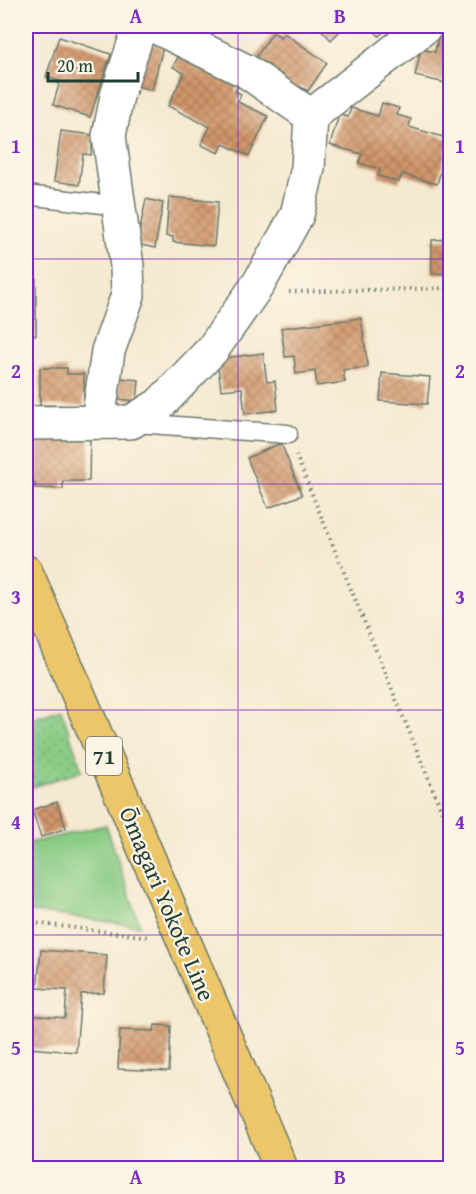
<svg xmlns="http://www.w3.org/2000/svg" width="476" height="1194" font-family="'Gentium Book Plus',serif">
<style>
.grass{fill:#8acc85;stroke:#54845c;stroke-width:1.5}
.garden{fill:url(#garden-dots);stroke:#54845c;stroke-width:1.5}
.building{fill:url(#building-cross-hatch)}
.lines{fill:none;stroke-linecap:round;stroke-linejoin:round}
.service-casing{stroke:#6a796b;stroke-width:21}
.minor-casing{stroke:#6a796b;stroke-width:36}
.primary-casing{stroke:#6a796b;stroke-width:36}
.path{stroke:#6a796b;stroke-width:4;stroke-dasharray:1.5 4.5;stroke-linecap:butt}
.service{stroke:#fff;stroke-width:18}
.minor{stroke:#fff;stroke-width:33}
.primary{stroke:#ecc669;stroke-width:33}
.grid{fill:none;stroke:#7b2cbf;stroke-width:1.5;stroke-opacity:0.55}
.labels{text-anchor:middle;stroke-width:4.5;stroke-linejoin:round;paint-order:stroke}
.shield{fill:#fcf5e5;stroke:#617469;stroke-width:1.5}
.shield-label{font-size:22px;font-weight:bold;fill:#1f3d34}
.street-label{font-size:24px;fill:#1f3d34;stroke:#fcf5e5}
.neatline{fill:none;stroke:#7b2cbf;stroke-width:2}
.grid-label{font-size:20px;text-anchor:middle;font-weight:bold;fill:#7b2cbf}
</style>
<defs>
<pattern id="garden-dots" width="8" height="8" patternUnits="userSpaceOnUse" patternTransform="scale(1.5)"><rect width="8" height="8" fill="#8acc85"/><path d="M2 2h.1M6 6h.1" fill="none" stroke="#70a76e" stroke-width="1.8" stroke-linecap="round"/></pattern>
<pattern id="building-cross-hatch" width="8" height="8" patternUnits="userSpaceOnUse" patternTransform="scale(1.5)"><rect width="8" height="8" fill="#d1966b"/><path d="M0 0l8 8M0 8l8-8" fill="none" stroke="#a97c59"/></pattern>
</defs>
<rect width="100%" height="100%" fill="#fcf5e5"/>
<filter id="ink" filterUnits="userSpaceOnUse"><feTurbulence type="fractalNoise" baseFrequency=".0167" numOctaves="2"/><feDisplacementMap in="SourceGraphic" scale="12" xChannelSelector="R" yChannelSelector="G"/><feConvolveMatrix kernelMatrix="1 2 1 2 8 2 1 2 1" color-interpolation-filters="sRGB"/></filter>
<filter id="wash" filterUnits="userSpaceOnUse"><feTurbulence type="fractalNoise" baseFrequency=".008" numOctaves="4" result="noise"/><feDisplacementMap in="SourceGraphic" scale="24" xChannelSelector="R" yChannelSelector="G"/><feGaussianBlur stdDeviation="1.35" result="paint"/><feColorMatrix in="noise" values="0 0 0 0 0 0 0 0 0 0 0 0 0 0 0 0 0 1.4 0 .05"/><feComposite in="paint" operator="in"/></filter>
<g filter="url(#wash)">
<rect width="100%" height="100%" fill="#f5e9d0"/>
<path class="grass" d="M106,825L140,926L26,911V834L29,843Z"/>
<path class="garden" d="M61,708L82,771L26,789V720Z"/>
<g id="blocks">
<path class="building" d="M318,26H337L341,30L331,40Z
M370,26H390L379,36Z
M273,32L281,37L284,33L327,63L308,91L299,86L296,91L267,71L270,66L256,57Z
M439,35L450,37V84L415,76L421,49L435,52Z
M59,37L111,54L90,117L53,105L60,81L46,77Z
M144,42L163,47L152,90L133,85Z
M181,51L212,66L209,71L238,85L235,91L241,94L238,102L268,116L249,156L223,144L219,153L201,145L210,127L168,106L184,73L173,67Z
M382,103L399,108L397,115L411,119L409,127L450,139L437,184L402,174L399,182L378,176L380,169L359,163L362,154L330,145L339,115L348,117L351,108L378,116Z
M61,131L93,135L91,155L83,154L79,185L54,181Z
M169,197L218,202L214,246L173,242V237L166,236Z
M146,199L163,203L155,248L137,244Z
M450,239V273L432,274V240Z
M26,270H36V335H26Z
M361,318L368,367L343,370L345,382L317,386L315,371L296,374L294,356L285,357L281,328Z
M263,353L267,382L275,381L278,410L245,414L242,388L221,390L217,359Z
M40,368H67V374H84V406L40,405Z
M382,373L430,377L427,404L380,401Z
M119,378L139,380L137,401L118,399Z
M26,437H90L89,481H63V489L35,488V483L31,482V462H26Z
M281,443L302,495L268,508L247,458Z
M57,802L66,828L41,837L32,810Z
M41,950L107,955L104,993L81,994L76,1052L28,1048L31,1015L65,1018L67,990L37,988Z
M155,1025L171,1026L169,1071L118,1069L120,1030L154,1031Z"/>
</g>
</g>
<g filter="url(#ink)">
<use href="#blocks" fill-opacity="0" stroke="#6a796b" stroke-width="1.5"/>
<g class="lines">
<defs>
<path id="service" d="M26,195L119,206
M136,423L288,434"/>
<path id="minor" d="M154,26L246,71L311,116
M98,422L108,351L128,295L127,266L109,136L117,96L140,26
M26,423L131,422L159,405L212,350L259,283L297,215L308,168L311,116L426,26"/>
<path id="primary" d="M26,572L281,1168"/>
</defs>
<use href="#service" class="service-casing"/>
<use href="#minor" class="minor-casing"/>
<use href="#primary" class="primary-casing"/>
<path class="path" d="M289,292L450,288
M296,455L450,831
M26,922L149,937"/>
<use href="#service" class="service"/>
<use href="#minor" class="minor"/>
<use href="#primary" class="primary"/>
</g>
</g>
<path class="grid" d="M238,26V1168M26,259H450M26,484H450M26,710H450M26,935H450"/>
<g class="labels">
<rect class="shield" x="86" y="737" width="36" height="38" rx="4.5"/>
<g class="shield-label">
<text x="104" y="764">71</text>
</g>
<g class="street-label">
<text transform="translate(167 904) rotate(67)" y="8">Ōmagari Yokote Line</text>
</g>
</g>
<rect width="476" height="1194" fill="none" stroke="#fcf5e5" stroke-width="66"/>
<path d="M48 72v9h90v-9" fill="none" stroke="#1f3d34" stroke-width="3"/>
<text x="57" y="72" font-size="18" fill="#1f3d34" stroke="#fcf5e5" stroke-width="4.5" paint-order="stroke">20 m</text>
<rect x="33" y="33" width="410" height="1128" class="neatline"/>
<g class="grid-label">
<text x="136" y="23">A</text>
<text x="340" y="23">B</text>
<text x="16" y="153">1</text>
<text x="460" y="153">1</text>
<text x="16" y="378">2</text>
<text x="460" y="378">2</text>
<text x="16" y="604">3</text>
<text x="460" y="604">3</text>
<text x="16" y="829">4</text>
<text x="460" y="829">4</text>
<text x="16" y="1055">5</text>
<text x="460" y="1055">5</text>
<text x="136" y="1184">A</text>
<text x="340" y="1184">B</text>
</g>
</svg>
